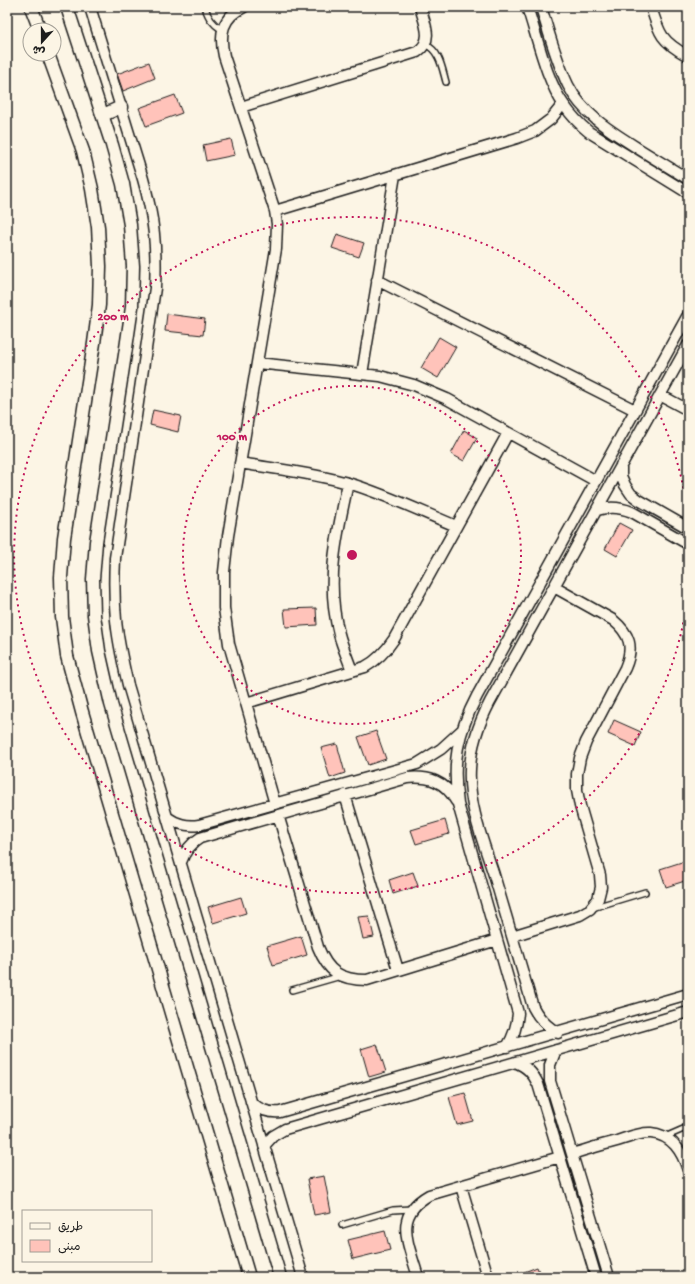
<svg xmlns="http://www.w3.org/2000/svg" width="695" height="1284" font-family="'Gochi Hand','Playpen Sans Arabic',sans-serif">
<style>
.building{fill:#ffc3ba;stroke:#1c1c1c}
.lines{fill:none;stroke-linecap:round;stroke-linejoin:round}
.service-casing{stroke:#1c1c1c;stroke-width:8}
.minor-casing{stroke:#1c1c1c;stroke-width:13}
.tertiary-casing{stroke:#1c1c1c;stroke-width:15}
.service{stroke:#fcf5e5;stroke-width:5}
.minor{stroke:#fcf5e5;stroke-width:10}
.tertiary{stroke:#fcf5e5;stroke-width:12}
.ring{fill:none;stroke:#c2185b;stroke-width:2;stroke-dasharray:2 4}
.centre{fill:#c2185b;stroke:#fcf5e5;stroke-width:2}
.ring-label{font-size:12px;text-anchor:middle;font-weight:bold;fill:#c2185b;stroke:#fcf5e5;stroke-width:4;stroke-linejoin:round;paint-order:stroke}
</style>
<rect width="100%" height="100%" fill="#fcf5e5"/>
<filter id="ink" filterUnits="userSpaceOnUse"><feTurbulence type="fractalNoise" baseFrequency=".025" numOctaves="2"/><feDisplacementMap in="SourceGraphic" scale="8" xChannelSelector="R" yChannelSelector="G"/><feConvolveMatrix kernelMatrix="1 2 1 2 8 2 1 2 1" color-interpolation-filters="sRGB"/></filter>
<g filter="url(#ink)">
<path class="building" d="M149,62L155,78L123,91L117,74Z
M175,95L182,113L146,126L139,108Z
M231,139L235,155L206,161L203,145Z
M337,234L364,243L359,257L332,248Z
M167,314L205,319L203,335L165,331Z
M439,337L456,347L438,378L421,368Z
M153,410L181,416L178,432L150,425Z
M464,430L477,438L464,461L451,454Z
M619,523L632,530L617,556L605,549Z
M316,608L317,625L286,627L284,609Z
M614,720L641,732L635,746L608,734Z
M376,731L386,759L368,765L358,737Z
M337,744L345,773L330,778L321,748Z
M445,820L449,834L416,844L411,830Z
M688,860V880L666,887L660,869Z
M413,872L418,886L393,894L389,880Z
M241,897L246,913L213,923L208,907Z
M369,916L374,937L363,939L358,917Z
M301,936L307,955L273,965L267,946Z
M377,1044L386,1072L369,1077L361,1049Z
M465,1093L473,1121L457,1125L449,1097Z
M324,1176L331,1212L314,1215L307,1179Z
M385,1231L390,1250L353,1259L348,1240Z
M537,1267L541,1277H514V1276Z"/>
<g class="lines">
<defs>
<path id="service" d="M205,7C208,18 213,24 222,30
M425,44C440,51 442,68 446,82
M592,908L645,892
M292,990L341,976
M665,1137L688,1127
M342,1225L393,1210L411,1209"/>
<path id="minor" d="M90,7L143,179C154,218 157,247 155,288L115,558C114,579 114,599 116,620C118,642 123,663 128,685L303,1277
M244,7C222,17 219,34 224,56L275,211L277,224L276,249L228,536L224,572V608L229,644L275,804
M527,7C537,36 546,80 564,105C571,115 579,124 589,132L688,193
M541,7C549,33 556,60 568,85C583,115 612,132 639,149C655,159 672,169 688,179
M651,7C659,34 662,42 688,56
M241,107L417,52C434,41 425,24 420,7
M275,211L517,138L535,131L551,119L563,104
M377,280L635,410
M257,363L380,376L414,385L447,399L596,481
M362,374L395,175
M660,395L688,410
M240,463C276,469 313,473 348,483C385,494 420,511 456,526
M621,465V476L625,485L631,494L639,500L688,528
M348,483C337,535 325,581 339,634C342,646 348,659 352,671
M597,510C610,506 620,507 632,512L688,544
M246,703L365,667C378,660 386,651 394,639L508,433
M345,795L398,970
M278,815L318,947C328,972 340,980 367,980L497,940
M167,817C177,824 186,827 199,825L417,764L441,749L462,730
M181,862C185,851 190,844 200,838L407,778C429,776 445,781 456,801
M512,936L580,915L590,909L598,899L601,887L600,875L580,806L577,790V774L580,758L586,742L625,668C634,647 630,634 613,620L554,587
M558,1033C546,1026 539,1019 533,1007C520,963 507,919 494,875C483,841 468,805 470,769C471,745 479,723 490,702L688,345
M507,1047C514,1036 517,1026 518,1013L458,804C452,762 457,734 477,696L688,315
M556,1050L550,1065V1081L609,1277
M515,1062C527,1067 533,1073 538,1084L596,1277
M251,1102C260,1110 268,1113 280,1112L688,994
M264,1146L273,1136L285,1129L688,1012
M572,1154C587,1149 602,1145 617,1141C627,1138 640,1132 651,1133C672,1135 682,1151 688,1170
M461,1186L488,1277
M418,1277C409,1244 392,1216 429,1195L560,1157"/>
<path id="tertiary" d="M31,7L40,30
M67,7L112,145L123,184L130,225L133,266L132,307L126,348L96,542L93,579L94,615L99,651L111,704L280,1277
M48,54L83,151L92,189L98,227L100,266L99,305L94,343L64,538L61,577L62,617L67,656L82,712L249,1277
M103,115L121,107"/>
</defs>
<use href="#service" class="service-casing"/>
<use href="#minor" class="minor-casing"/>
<use href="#tertiary" class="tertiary-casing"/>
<use href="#service" class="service"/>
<use href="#minor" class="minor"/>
<use href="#tertiary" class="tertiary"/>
</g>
</g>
<g class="ring">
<circle cx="352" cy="555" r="169"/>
<path d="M688 593A338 338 0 1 1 688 517"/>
</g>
<circle cx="352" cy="555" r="6" class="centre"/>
<g class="ring-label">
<text x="113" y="320">200 m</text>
<text x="232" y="440">100 m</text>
</g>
<rect width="695" height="1284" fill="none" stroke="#fcf5e5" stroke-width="24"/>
<rect x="12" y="12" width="671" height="1260" fill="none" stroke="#1c1c1c" stroke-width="1.5" filter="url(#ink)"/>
<rect x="22" y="1210" width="130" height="52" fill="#fcf5e5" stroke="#a29e95"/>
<rect x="30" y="1223" width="20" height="6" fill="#fcf5e5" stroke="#a29e95"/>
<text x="58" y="1230" font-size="12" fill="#1c1c1c">طريق</text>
<rect x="30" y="1240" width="20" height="12" fill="#ffc3ba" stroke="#a29e95"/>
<text x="58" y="1250" font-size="12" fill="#1c1c1c">مبنى</text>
<g transform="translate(42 42) rotate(201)"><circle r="19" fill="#fcf5e5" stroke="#a29e95"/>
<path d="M0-3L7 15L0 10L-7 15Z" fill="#1c1c1c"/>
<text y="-6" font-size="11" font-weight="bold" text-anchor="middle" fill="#1c1c1c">ش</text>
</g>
</svg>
